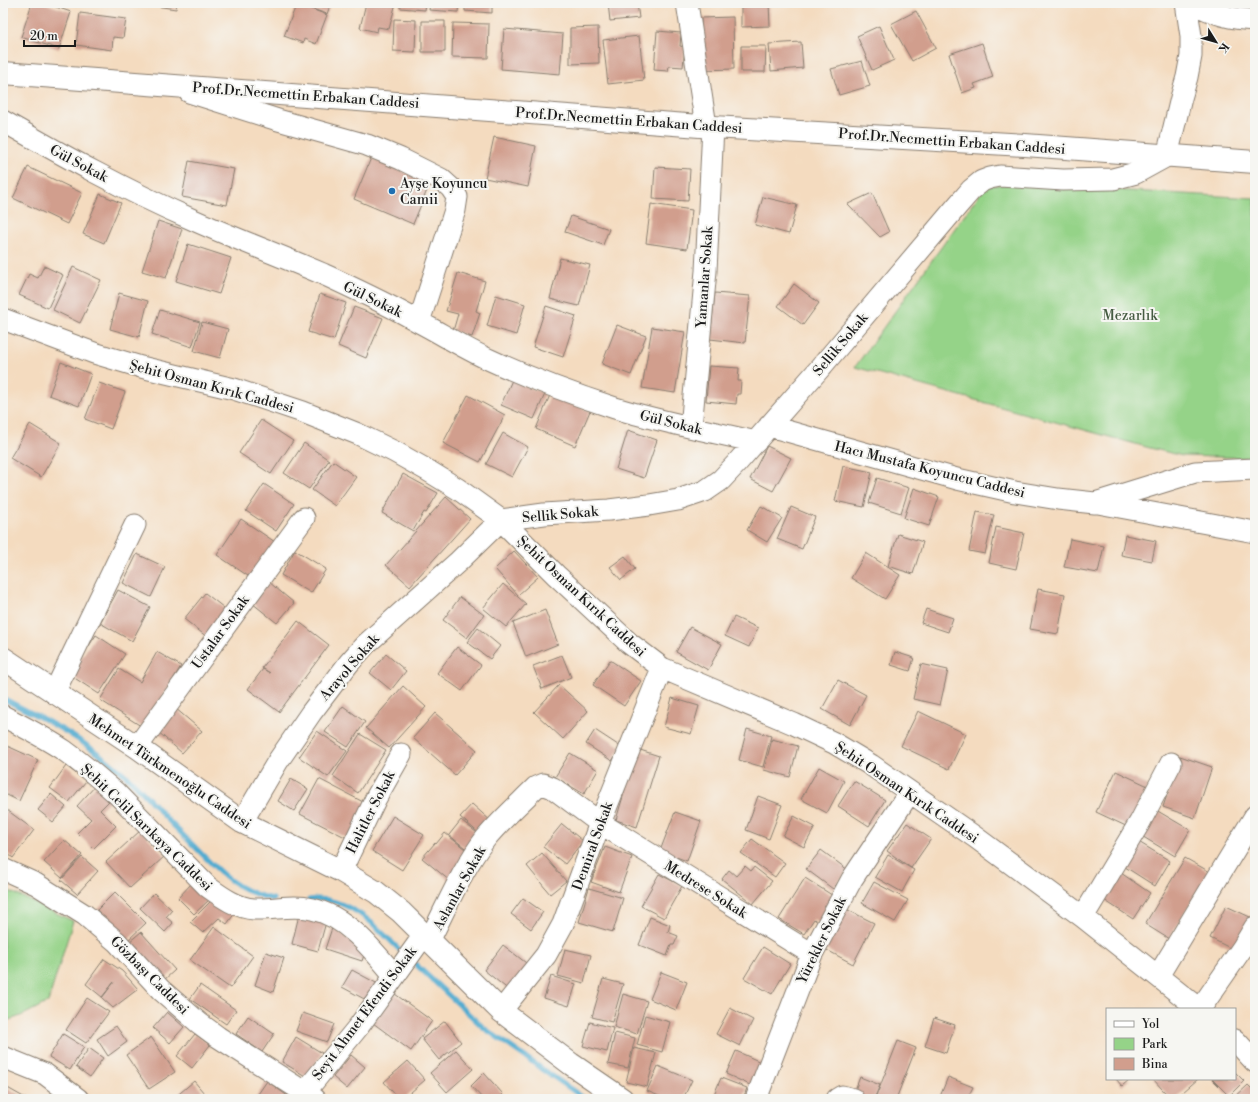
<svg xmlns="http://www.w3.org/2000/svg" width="1258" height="1102" font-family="'Libre Bodoni',serif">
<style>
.green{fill:#95d388;stroke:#587852}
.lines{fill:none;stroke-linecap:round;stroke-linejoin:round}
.stream{stroke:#52acd0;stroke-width:5}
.building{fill:#d19e8d}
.minor-casing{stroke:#887c6e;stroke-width:23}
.major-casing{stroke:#887c6e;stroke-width:24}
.minor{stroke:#fff;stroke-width:21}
.major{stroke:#fff;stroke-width:22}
.poi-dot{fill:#1f6fb2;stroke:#f6f6f2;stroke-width:1.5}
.labels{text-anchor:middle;stroke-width:4;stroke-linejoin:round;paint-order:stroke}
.street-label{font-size:14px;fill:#1c1c1c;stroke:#f6f6f2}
.poi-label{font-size:14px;fill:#1c1c1c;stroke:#f6f6f2;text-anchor:start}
.park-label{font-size:14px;fill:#465c42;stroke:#f6f6f2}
</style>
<rect width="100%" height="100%" fill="#f6f6f2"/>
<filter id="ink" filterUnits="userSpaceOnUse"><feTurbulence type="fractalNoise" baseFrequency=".025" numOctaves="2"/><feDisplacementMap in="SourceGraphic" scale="8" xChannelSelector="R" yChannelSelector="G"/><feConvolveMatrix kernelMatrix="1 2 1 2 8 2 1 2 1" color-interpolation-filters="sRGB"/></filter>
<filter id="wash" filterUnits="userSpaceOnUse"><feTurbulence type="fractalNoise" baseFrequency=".012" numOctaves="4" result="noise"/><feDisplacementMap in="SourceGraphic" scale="16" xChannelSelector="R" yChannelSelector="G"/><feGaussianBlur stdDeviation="0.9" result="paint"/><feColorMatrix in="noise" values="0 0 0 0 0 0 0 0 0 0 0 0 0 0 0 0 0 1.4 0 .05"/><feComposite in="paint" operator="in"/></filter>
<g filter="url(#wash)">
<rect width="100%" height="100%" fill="#f4dbbf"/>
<path class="green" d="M1006,184L1255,198V458L1183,456L1150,448L855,367L981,192L988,186Z
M3,888L73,921L48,1002C34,1009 19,1019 3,1021Z"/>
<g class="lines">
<path class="stream" d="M3,698C20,708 38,715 54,725C78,738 100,754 122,772C138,786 152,802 166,818C176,828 186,838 196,848C220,873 238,892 273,899
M309,900C318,898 327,899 336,902C368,913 381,933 405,955
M411,960L484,1028L585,1099"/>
</g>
<g id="blocks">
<path class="building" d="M32,3H44L71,12L59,49L21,37Z
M148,3H177L176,9L148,5Z
M297,3H331L327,14L306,7L327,15L316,44L304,39L303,43L284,36Z
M366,3H396L389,29L378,27L377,32L360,28Z
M400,3H426L425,10L400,8Z
M430,3H459L458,12L429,10Z
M465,3H492V13L465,11Z
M608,3H637L639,18L610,21Z
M741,3H769L770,26L741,27Z
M916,11L936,48L912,61L891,24Z
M80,13L126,19L123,38L113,37L112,50L76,45Z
M733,17L734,69L702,70L701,18Z
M394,19L416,20L415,52L393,51Z
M422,21H445V52H422Z
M453,23L489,24L488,58L452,57Z
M879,26L894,60L872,70L857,36Z
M598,27L599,63L570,64V28Z
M504,29L563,34L560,74L501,69Z
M657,31L681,33L680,46L685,47L683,67L669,66L668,71L654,70Z
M639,36L644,80L608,84L603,40Z
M801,42L803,68L771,71L769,44Z
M982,43L993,77L974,84L976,88L962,93L949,54Z
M741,46H766L765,72H741Z
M862,61L870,86L839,95L831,69Z
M494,137L536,146L528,187L485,178Z
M371,158L430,183L413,224L354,199Z
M189,161L234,169L227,205L182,197Z
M28,167L82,193L67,224L13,198Z
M655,167L690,169L688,201L653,199Z
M872,193L889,232L880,237L848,204Z
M100,194L121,203L104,243L83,234Z
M763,197L797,205L789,234L755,225Z
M651,204L692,210L687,249L646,243Z
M571,216L609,229L603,245L565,232Z
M158,221L182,229L166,278L142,271Z
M188,244L231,258L219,294L176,281Z
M560,258L590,265L579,306L550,299Z
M44,266L63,275L48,308L19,295L29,274L38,278Z
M73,267L101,280L80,323L53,310Z
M458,273L485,281L476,311L480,313L472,337L453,331L458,314L446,311Z
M794,284L819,303L803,325L778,306Z
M119,293L148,301L139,337L110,329Z
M715,293L750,296L745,343L710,339Z
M320,294L346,303L334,340L308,332Z
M496,295L525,304L516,335L487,326Z
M546,306L576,316L563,357L533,347Z
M354,307L383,318L366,358L338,346Z
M160,310L200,322L192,347L152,334Z
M202,322L228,329L220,358L194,351Z
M617,325L646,336L631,375L602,364Z
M652,327L685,332L675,393L642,388Z
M61,362L91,374L79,406L49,395Z
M709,366L739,368L738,381H741L740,394H737L736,404L706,401Z
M512,380L545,394L534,419L501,405Z
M99,383L125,392L111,429L85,419Z
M468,395L505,415L480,462L443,443Z
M550,395L590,411L575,446L536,429Z
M261,420L293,441L271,474L239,453Z
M30,424L61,443L41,477L10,458Z
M628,430L657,440L644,478L616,469Z
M503,433L528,447L512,477L486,464Z
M304,443L329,460L309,489L284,473Z
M767,446L791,458L773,491L750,479Z
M333,461L356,477L335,506L312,490Z
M843,466L872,472L864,507L835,501Z
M403,474L438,493L426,513L424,512L413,531L382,513Z
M877,478L909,488L901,513L869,503Z
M264,484L294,504L276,531L246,511Z
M914,488L939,497L929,526L904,518Z
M446,497L470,519L410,586L386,565Z
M761,506L782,518L767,542L747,530Z
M791,507L815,517L802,549L777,539Z
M977,512L994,515L985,554L969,551Z
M241,519L278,544L254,580L217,555Z
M996,527L1024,533L1016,569L989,563Z
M898,534L923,542L913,574L888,566Z
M1125,535L1156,541L1152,561L1121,555Z
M1070,539L1104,546L1098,573L1064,567Z
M295,550L326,569L311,593L281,575Z
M514,551L538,577L518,595L495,569Z
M866,553L900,575L885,599L851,578Z
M137,554L165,567L151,597L123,583Z
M625,556L635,569L621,580L610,567Z
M269,582L294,603L277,623L252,603Z
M503,584L526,604L506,627L483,608Z
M1038,589L1065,594L1058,634L1030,629Z
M118,590L150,607L132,641L100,623Z
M205,593L228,611L207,637L184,619Z
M460,597L484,615L467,638L443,620Z
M926,609L953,618L948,632L921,623Z
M545,610L558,644L526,657L513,623Z
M734,617L758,628L749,647L725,636Z
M298,621L329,645L279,712L248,689L263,669L270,673L262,668Z
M690,627L722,644L708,670L676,652Z
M478,628L500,646L490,659L467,642Z
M96,635L125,654L99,694L70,675Z
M457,647L481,665L462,691L437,673Z
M157,652L181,666L144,728L100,700L119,669L140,682Z
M895,652L914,658L910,671L891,665Z
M386,654L406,671L391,690L370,673Z
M562,655L571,677L542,689L533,666Z
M610,660L641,681L624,706L593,685Z
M921,664L948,670L940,705L913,699Z
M838,680L866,695L850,725L822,709Z
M559,685L588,711L563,739L534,712Z
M403,686L426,707L389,748L366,728Z
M672,698L699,706L691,734L664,727Z
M343,706L365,722L348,747L325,732Z
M175,708L202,731L182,753L156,730Z
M918,711L966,734L949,769L901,746Z
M435,713L477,750L455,775L413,738Z
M747,729L771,736L763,767L739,760Z
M595,730L621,747L612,761L586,744Z
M317,731L347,751L328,777L299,757Z
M360,734L386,750L358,793L333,776Z
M772,739L798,746L790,777L764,770Z
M3,744L38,760L19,801L3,793Z
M637,749L659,756L637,827L616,820Z
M570,753L598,770L584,794L555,777Z
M1180,756L1212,767L1195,818L1163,807Z
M66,766L86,781L69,802L50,788Z
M819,767L844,781L827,813L801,799Z
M1116,771L1148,786L1128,827L1096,812Z
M291,779L308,789L294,811L278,801Z
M319,779L367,804L349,839L300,814Z
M854,781L885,800L869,826L838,806Z
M97,784L112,798L100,810L116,826L93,849L77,833L91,819L77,806Z
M51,794L66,807L53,822L38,810Z
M758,796L782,805L769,839L746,830Z
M472,804L492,822L481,835L460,817Z
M7,810L34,830L13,858L3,850V815Z
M1156,810L1190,830L1175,856L1140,835Z
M675,812L701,821L687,861L660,851Z
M393,816L424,835L402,870L372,851Z
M794,816L815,827L804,847L783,836Z
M461,820L482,837L470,852L449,835Z
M907,823L931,839L911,868L887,851Z
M562,824L583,841L565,864L543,847Z
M141,830L165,856L130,888L106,862Z
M445,833L470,853L450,881L422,858L435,843L436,844Z
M752,839L785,863L775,877L741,853Z
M64,840L82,855L62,878L44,862Z
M1137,841L1170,861L1155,886L1122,865Z
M605,847L632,857L619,892L591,882Z
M821,850L848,870L833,889L806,869Z
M542,853L566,881L550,894L527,866Z
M888,855L914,870L902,892L875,877Z
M82,857L98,871L77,894L61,880Z
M1185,858L1210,872L1169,939L1145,924Z
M745,866L751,871L754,867L772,881L753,904L722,879L729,870L736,876Z
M1121,873L1150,893L1133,919L1104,900Z
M659,874L682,886L664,918L641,906Z
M805,878L835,897L819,923L814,919L804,934L779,919Z
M874,882L908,900L895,922L862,903Z
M192,883L209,900L194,914L178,898Z
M589,888L623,898L613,932L579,922Z
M115,892L146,923L127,941L97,910Z
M154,893L172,910L166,917L173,923L165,932L140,908Z
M523,898L543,912L531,929L511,914Z
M211,901L235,913L227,924L219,918L203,933L190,922Z
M1226,906L1250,917L1234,950L1210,938Z
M844,908L874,923L853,964L823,948Z
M299,915L326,922L318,951L292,944Z
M650,917L670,925L668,932L678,936L674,945H671L667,956L639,945Z
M214,927L253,956L230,988L190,960Z
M332,928L366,949L362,961L325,949Z
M141,932L175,970L164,980L129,942Z
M503,945L530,966L510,991L484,970Z
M763,947L790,964L772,994L744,978Z
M565,949L591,955L584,983L558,976Z
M266,952L284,958L273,992L255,985Z
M104,959L122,971L138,989L113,1008L102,998L114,982L102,997L86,984Z
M352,970L378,984L368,1001L342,987Z
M661,972L687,982L676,1010L650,999Z
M551,976L576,984L569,1006L544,998Z
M603,979L623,984L612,1022L592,1017Z
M200,985L236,1010L226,1024L190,999Z
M395,994L432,1021L411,1051L373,1023Z
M623,994L647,1001L637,1034L614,1027Z
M87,998L109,1012L86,1043L66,1030Z
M730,1008L753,1020L740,1046L716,1034Z
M167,1012L184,1027L170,1043L153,1028Z
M303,1013L334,1024L327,1042L296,1031Z
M645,1015L670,1022L662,1052L637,1045Z
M248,1016L274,1034L262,1052L236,1034Z
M934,1018L955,1025L946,1053L925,1046Z
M445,1021L461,1042L439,1060L422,1039Z
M590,1022L613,1028L607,1052L583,1046Z
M116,1026L127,1042L108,1056L97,1039Z
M615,1033L635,1038L628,1068L608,1064Z
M63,1034L84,1047L70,1070L49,1057Z
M195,1034L210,1045L192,1068L177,1056Z
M151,1037L175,1072L149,1089L126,1055Z
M296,1037L322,1053L307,1077L282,1062Z
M898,1041L916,1048L896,1099H875Z
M89,1048L103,1058L90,1077L76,1067Z
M634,1048L656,1053L647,1087L626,1082Z
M456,1050L473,1069L447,1092L430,1073Z
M736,1051L763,1063L752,1086L726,1074Z
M351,1055L365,1067L347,1089L333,1077Z
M408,1061L425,1080L403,1099H399L384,1082Z
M658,1066L692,1080L683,1099H666L647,1091Z
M1235,1072L1244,1081L1229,1096L1212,1079H1235Z
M484,1073L503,1094L497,1099H483L471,1086Z
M860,1077L880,1085L874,1099H862L853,1095Z
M948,1077L973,1087L967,1099H939Z
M721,1078L747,1088L743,1099H712Z
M1116,1079H1130L1122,1086Z
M1153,1079H1198L1175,1099H1171Z
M194,1081L209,1099H173Z
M267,1081L289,1097L287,1099H258L256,1097Z
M1248,1085L1255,1092V1099H1233Z
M4,1086L27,1099H3Z"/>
</g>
</g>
<g filter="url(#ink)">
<use href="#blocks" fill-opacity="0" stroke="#887c6e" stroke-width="1"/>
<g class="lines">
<defs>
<path id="minor" d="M687,3L706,126
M1192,3C1215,14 1229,19 1255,20
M189,92L278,120L367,145L401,159L441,179L451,188L457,197L455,210L419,322
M3,121C64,156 125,190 189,218C233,238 279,255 323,274C355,289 388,304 419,322C442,334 464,348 488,359C529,378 572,394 615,408C661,422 709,431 756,442
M3,319L94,353L141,367L234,389L303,412L358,434L395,452L427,470L458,489L501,520L556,575L598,614L629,643L662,668L794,724L834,743L871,765L975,837L1083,917L1199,1009
M769,426L957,479L1015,492L1058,499L1095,503L1195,472L1255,469
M691,427L706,271L713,127
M1098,503L1255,532
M54,693L135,525
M3,716C24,727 46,738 65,751C83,764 100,779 116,793L208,887C222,897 237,908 254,909C274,910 293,904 312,909C346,916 373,950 394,975
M137,747L304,518
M242,822L278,761L311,713L349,663L365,645L459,561L501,520L544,514L609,510L649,505L678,500L705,491L721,480L736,464L821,367L958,205L971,190L982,181L990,178L1000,176L1063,180L1113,179L1136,173L1167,156L1181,98L1187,77L1191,56V36L1186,3
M3,869L36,884L85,915L117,942L161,990L199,1023L218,1037L315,1099
M341,871L376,798L401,754
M1083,917L1140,822L1171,763
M429,941C447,906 462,869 486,838C501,820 519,804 536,787L543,784L553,788L600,823L812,954
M1158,976L1255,816
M1200,1009L1243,947L1255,927
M501,1011L546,955L563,924L600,823L662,668
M1235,1040L1255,1062
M3,1057L45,1074L78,1099
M300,1099L305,1092L359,1026L424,935
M756,1099L812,954L852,879L910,792
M837,1099L842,1096L853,1099"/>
<path id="major" d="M3,73L713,127L1025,145L1255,162
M3,658L137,747L242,822L341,871L376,892L401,912L501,1011L571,1064L622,1099"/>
</defs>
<use href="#minor" class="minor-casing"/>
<use href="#major" class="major-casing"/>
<use href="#minor" class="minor"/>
<use href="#major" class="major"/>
</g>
</g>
<circle class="poi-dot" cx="392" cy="191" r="4"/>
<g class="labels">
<g class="street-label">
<text transform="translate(306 95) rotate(4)" y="5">Prof.Dr.Necmettin Erbakan Caddesi</text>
<text transform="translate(629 120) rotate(4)" y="5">Prof.Dr.Necmettin Erbakan Caddesi</text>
<text transform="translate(952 141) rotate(4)" y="5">Prof.Dr.Necmettin Erbakan Caddesi</text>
<text transform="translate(79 163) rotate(28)" y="5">Gül Sokak</text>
<text transform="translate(704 277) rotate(-86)" y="5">Yamanlar Sokak</text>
<text transform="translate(373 299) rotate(26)" y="5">Gül Sokak</text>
<text transform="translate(840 344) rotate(-50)" y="5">Sellik Sokak</text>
<text transform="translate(212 386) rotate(15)" y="5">Şehit Osman Kırık Caddesi</text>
<text transform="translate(671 422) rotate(14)" y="5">Gül Sokak</text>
<text transform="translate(930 469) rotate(14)" y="5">Hacı Mustafa Koyuncu Caddesi</text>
<text transform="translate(560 514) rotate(-5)" y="5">Sellik Sokak</text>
<text transform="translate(582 596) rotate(43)" y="5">Şehit Osman Kırık Caddesi</text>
<text transform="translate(220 632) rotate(-54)" y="5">Ustalar Sokak</text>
<text transform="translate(349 667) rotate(-49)" y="5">Arayol Sokak</text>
<text transform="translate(170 771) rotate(34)" y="5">Mehmet Türkmenoğlu Caddesi</text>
<text transform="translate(907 792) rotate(34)" y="5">Şehit Osman Kırık Caddesi</text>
<text transform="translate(370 812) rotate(-63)" y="5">Halitler Sokak</text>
<text transform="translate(147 827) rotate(44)" y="5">Şehit Celil Sarıkaya Caddesi</text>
<text transform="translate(592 846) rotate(-70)" y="5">Demiral Sokak</text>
<text transform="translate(459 888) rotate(-61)" y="5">Aslanlar Sokak</text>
<text transform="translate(706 889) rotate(32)" y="5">Medrese Sokak</text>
<text transform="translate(821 940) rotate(-64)" y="5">Yürekler Sokak</text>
<text transform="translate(150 975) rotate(45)" y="5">Gözbaşı Caddesi</text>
<text transform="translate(364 1013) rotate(-53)" y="5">Seyit Ahmet Efendi Sokak</text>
</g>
<g class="poi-label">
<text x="400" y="188">Ayşe Koyuncu<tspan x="400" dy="16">Camii</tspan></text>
</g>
<g class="park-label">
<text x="1130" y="320">Mezarlık</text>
</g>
</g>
<rect width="1258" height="1102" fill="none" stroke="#f6f6f2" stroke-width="16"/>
<rect x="1106" y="1008" width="130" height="72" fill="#f6f6f2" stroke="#9f9f9c"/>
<rect x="1114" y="1021" width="20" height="6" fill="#ffffff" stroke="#9f9f9c"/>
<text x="1142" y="1028" font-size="12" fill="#1c1c1c">Yol</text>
<rect x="1114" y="1038" width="20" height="12" fill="#95d388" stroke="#9f9f9c"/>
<text x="1142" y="1048" font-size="12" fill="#1c1c1c">Park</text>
<rect x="1114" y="1058" width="20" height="12" fill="#d19e8d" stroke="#9f9f9c"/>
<text x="1142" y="1068" font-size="12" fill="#1c1c1c">Bina</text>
<g transform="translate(1216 42) rotate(127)" stroke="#f6f6f2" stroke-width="3" paint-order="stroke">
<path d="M0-3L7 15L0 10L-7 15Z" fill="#1c1c1c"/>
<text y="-6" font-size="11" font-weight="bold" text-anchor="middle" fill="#1c1c1c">K</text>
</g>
<path d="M24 40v6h51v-6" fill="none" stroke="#1c1c1c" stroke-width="2"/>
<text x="30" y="40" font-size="12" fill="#1c1c1c" stroke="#f6f6f2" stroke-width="3" paint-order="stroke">20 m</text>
</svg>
